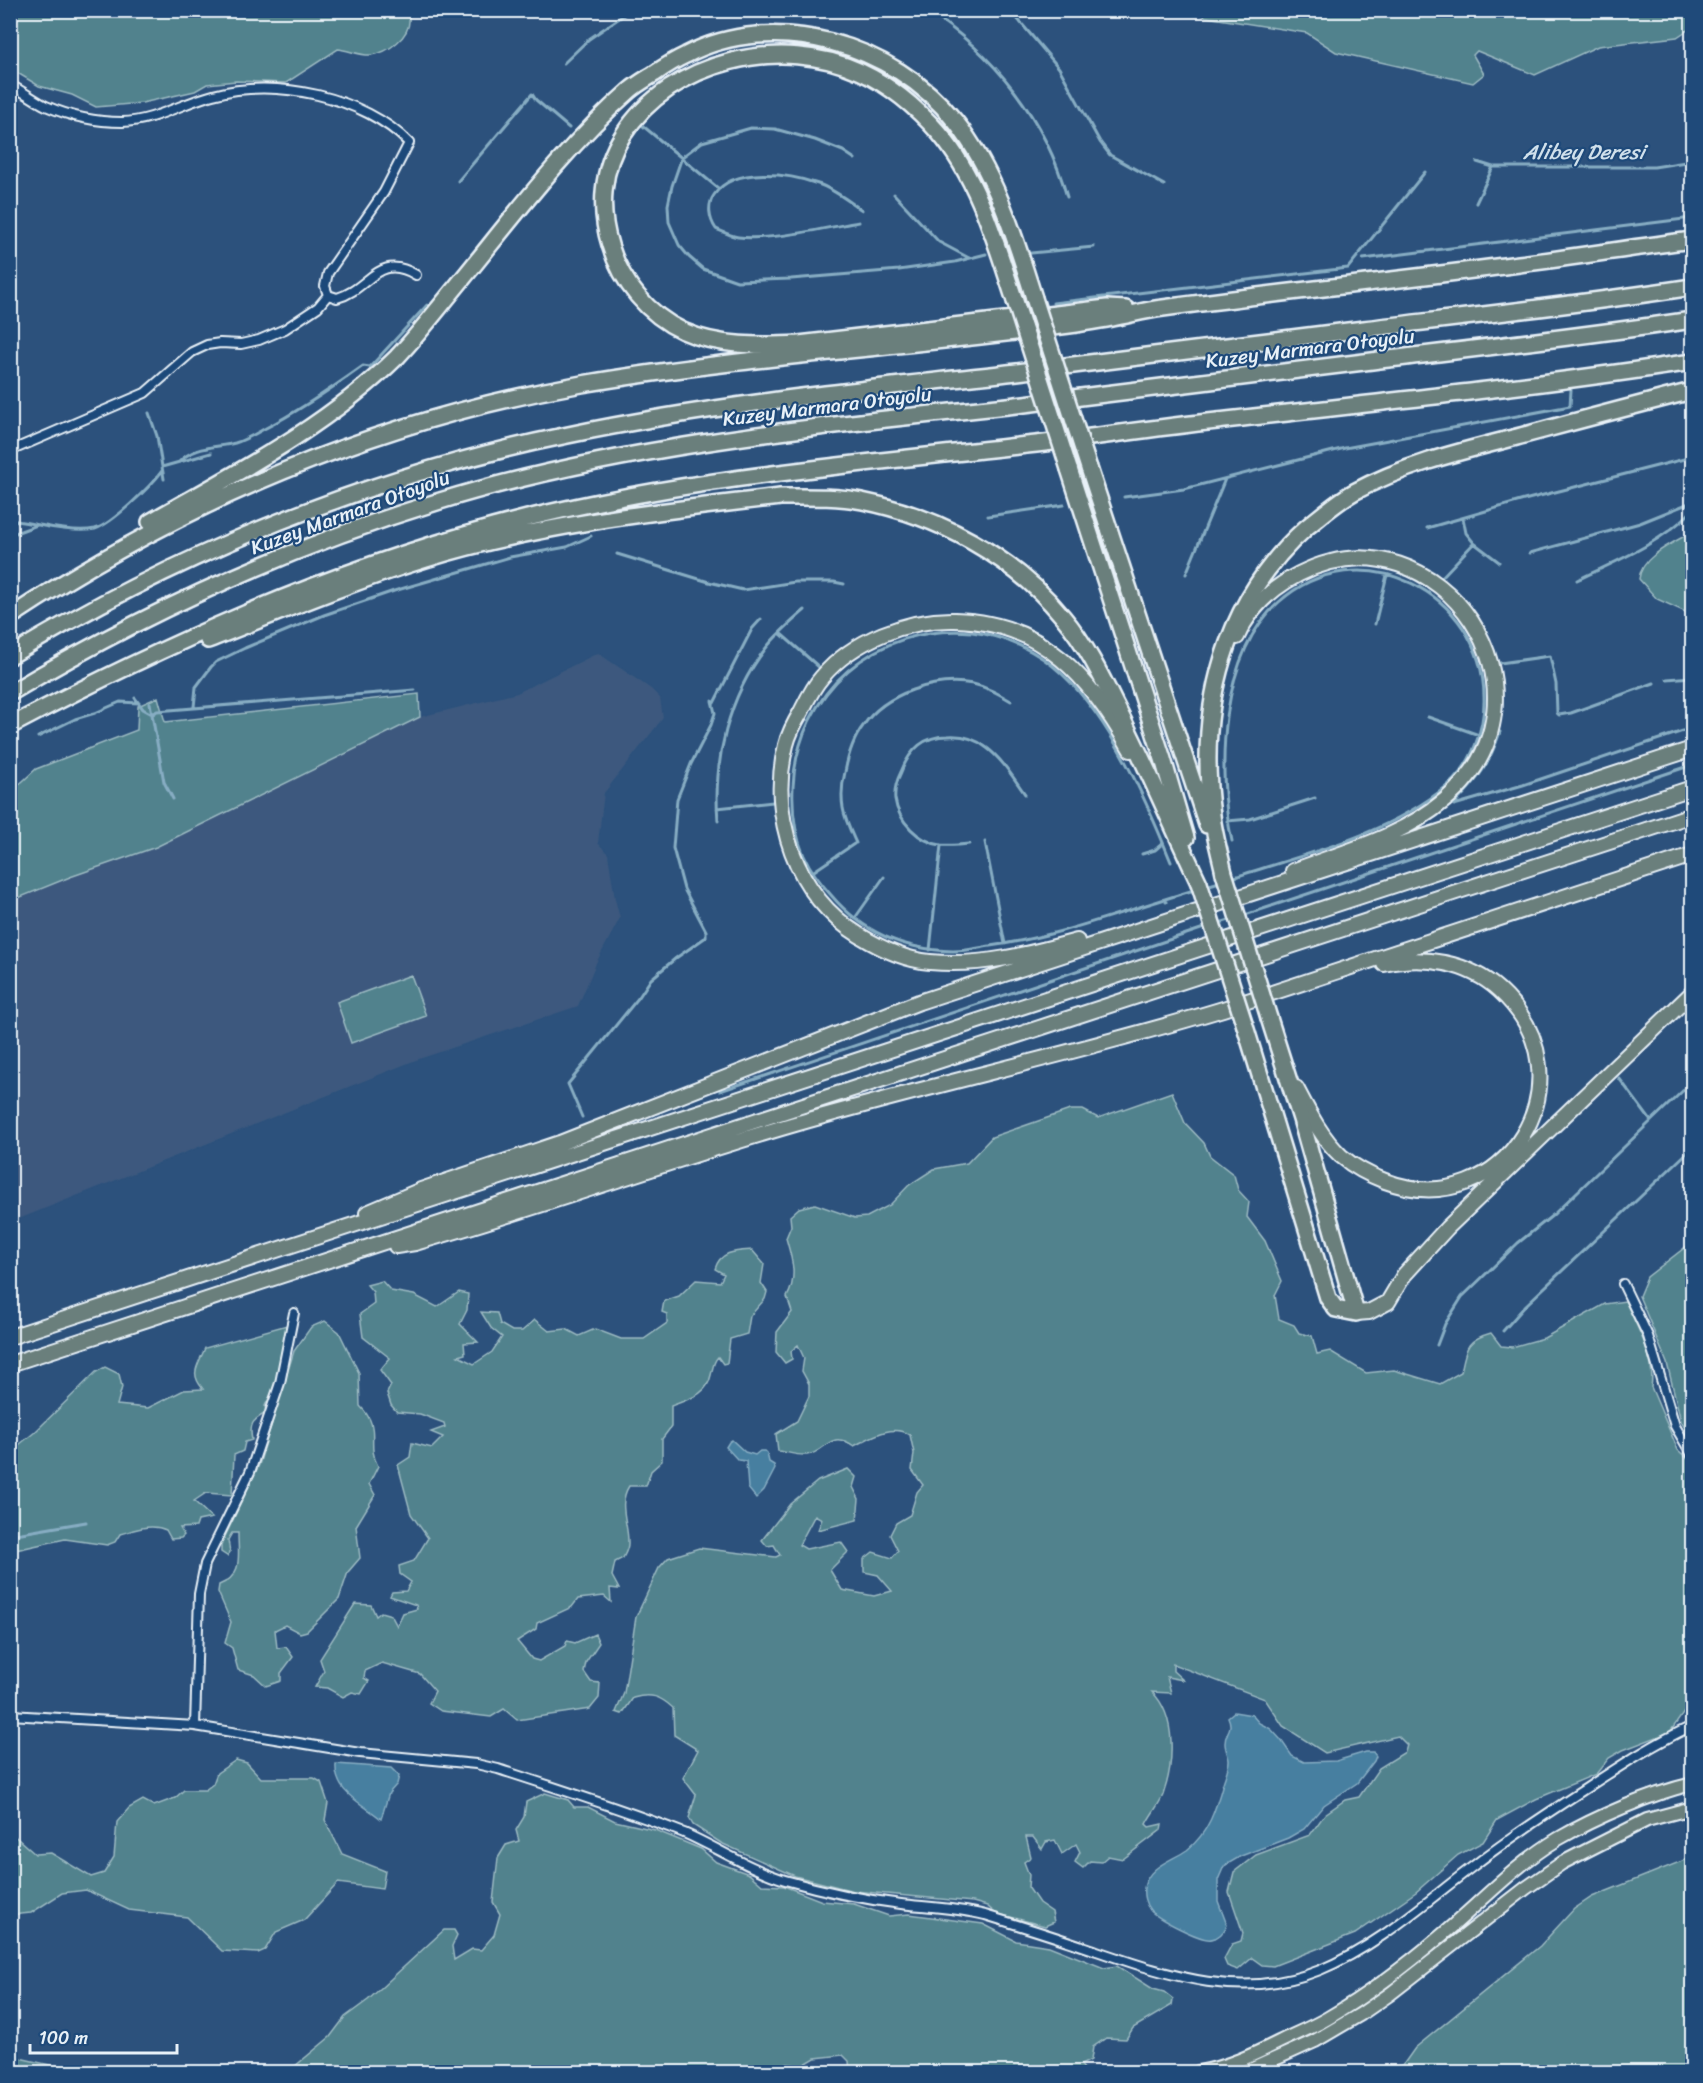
<svg xmlns="http://www.w3.org/2000/svg" width="1703" height="2083" font-family="Sriracha,sans-serif">
<style>
.built{fill:#3c597e}
.green{fill:#51828d;stroke:#9cbac2;stroke-width:1.5}
.water{fill:#467fa0;stroke:#87adc3;stroke-width:1.5}
.lines{fill:none;stroke-linecap:round;stroke-linejoin:round}
.stream{stroke:#87adc3;stroke-width:3}
.minor-casing{stroke:#e8f1f8;stroke-width:12}
.primary-casing{stroke:#e8f1f8;stroke-width:16}
.trunk-casing{stroke:#e8f1f8;stroke-width:18}
.motorway-casing{stroke:#e8f1f8;stroke-width:20}
.minor{stroke:#1f4a7a;stroke-width:8}
.primary{stroke:#6b7f7c;stroke-width:12}
.trunk{stroke:#6b7f7c;stroke-width:14}
.motorway{stroke:#6b7f7c;stroke-width:15}
.motorway-bridge-casing{stroke:#e8f1f8;stroke-width:20;stroke-linecap:butt}
.motorway-bridge{stroke:#6b7f7c;stroke-width:15}
.labels{text-anchor:middle;stroke-width:4.5;stroke-linejoin:round;paint-order:stroke}
.street-label{font-size:20px;fill:#e8f1f8;stroke:#1f4a7a}
.water-label{font-size:21px;font-style:italic;fill:#d0e0eb;stroke:#1f4a7a}
</style>
<rect width="100%" height="100%" fill="#2c517c"/>
<filter id="ink" filterUnits="userSpaceOnUse"><feTurbulence type="fractalNoise" baseFrequency=".0167" numOctaves="2"/><feDisplacementMap in="SourceGraphic" scale="12" xChannelSelector="R" yChannelSelector="G"/><feConvolveMatrix kernelMatrix="1 2 1 2 8 2 1 2 1" color-interpolation-filters="sRGB"/></filter>
<g filter="url(#ink)">
<path class="built" d="M598,653L651,689L660,698L663,718L604,793L598,843L608,854L615,899L620,918L597,961L578,1006L416,1060L11,1222V901L70,877L156,847L420,717L517,693Z"/>
<path class="green" d="M11,10H416V11L409,18C411,36 388,53 371,55C362,56 348,50 338,49L286,83L236,81L207,84L195,91L142,103L96,107L72,95L39,86L11,69Z
M1692,10V27L1677,37L1598,46L1535,75L1477,51L1473,55L1484,74L1473,83L1336,52L1307,33L1206,17L1194,11Z
M1692,532V615L1657,599L1639,579C1641,556 1675,542 1692,532Z
M419,694L420,717L156,847L70,877L11,901V792L36,769L137,730L138,706L158,697L165,722Z
M411,975L426,1016L351,1043L337,1002Z
M1172,1092L1185,1123L1204,1143L1210,1156L1234,1175L1238,1190L1249,1202L1247,1217L1265,1241L1282,1281L1275,1295L1279,1319L1294,1325L1299,1333L1312,1336L1317,1354L1330,1351L1366,1373L1394,1370L1440,1384L1461,1372C1466,1348 1466,1340 1491,1333L1501,1346L1512,1347L1544,1338L1605,1304L1625,1301C1637,1327 1656,1358 1651,1387L1678,1450L1690,1461L1692,1465V1701L1670,1732L1623,1750L1609,1758L1596,1774L1536,1799L1497,1820L1483,1842L1458,1855L1416,1892L1355,1934L1273,1966L1262,1965L1252,1958L1238,1970L1227,1966L1224,1959L1232,1944L1241,1941L1243,1933L1229,1892L1234,1872L1256,1855L1310,1835L1325,1814L1345,1800L1359,1797L1379,1768L1405,1752L1407,1745L1398,1736L1325,1753L1283,1726L1265,1699L1173,1664V1671L1183,1680L1167,1677L1171,1693L1152,1692C1177,1716 1174,1764 1163,1795C1159,1805 1151,1814 1146,1824L1149,1827L1162,1824L1161,1830L1123,1859L1108,1856L1101,1862L1090,1861L1083,1868L1075,1862L1080,1852L1076,1844L1062,1854L1055,1840L1046,1842L1042,1849L1033,1837H1026L1031,1857L1024,1862L1029,1875L1028,1887L1039,1903L1052,1912L1054,1922L1045,1926L995,1913L987,1906L973,1902L854,1891L795,1876L721,1843L693,1825L689,1818L696,1795L683,1778L698,1750L674,1735L673,1708C660,1696 651,1693 633,1698L622,1714L616,1712L624,1693L636,1617L659,1568L668,1558L699,1548L776,1557L780,1555L774,1545L767,1546L762,1540L790,1504L818,1481L848,1469L856,1477L853,1487L859,1499L857,1520L818,1530L822,1519L815,1515L799,1545L806,1549L841,1542L848,1552L830,1570L842,1590L874,1596L892,1591L878,1575L864,1572V1559L873,1552L892,1558L898,1551L890,1535L896,1523L910,1515L917,1492L923,1485L912,1470L914,1453L910,1435C892,1423 870,1438 854,1446C829,1429 827,1452 807,1455C798,1456 787,1452 778,1451L776,1434L797,1421L809,1396V1384L802,1371L804,1358L798,1345L791,1351L792,1359L785,1363L776,1352L777,1332L792,1312L787,1297C798,1277 792,1259 786,1238L791,1226L790,1216L799,1208L815,1204L855,1218L867,1217L890,1205L909,1185L934,1169L967,1163L992,1137L1070,1110H1083L1098,1118Z
M1692,1242V1441L1681,1421L1667,1363L1639,1296L1647,1277Z
M752,1250L764,1264L761,1283L767,1292L765,1299L750,1316L747,1334L730,1339L727,1363L723,1364L718,1357C713,1362 713,1368 711,1375C707,1396 688,1399 671,1406V1427L662,1439V1461L651,1471L646,1486H629C617,1505 629,1524 628,1544C628,1549 625,1554 623,1558L615,1562L612,1576L619,1589L610,1588L611,1602L604,1596L578,1599L572,1607L537,1623L536,1629L517,1641L532,1659L539,1661L565,1646L567,1641L575,1643L595,1634L599,1643L586,1662L584,1672L591,1682L600,1683L599,1698L590,1709L517,1720L504,1709L491,1717L441,1711L429,1703L435,1691L420,1674L382,1663L365,1671L364,1678L369,1681L361,1694L352,1692L343,1697L327,1688L315,1687L324,1671L320,1659L355,1604L371,1605L376,1616L381,1612L391,1615L397,1626L403,1613L417,1609L416,1605L390,1596L392,1592L406,1591L411,1582L400,1574L399,1566L414,1561L428,1538L411,1514L398,1465L410,1457L412,1443L432,1448L443,1437L431,1432L445,1427L444,1423L420,1414L397,1412L391,1405L387,1393L391,1385L380,1370L390,1358L363,1337L360,1314L374,1304L373,1292L367,1285L382,1281L391,1291L414,1295L437,1307L459,1292L468,1294L467,1310L460,1324L478,1342L464,1343L465,1354L458,1356L474,1364L492,1352L502,1337L491,1328L481,1312L497,1313L500,1324L512,1331H522L535,1320L549,1331L566,1329L579,1336L595,1329L621,1339H644L667,1323V1314L662,1312L664,1301L679,1296L696,1280L720,1282L724,1274L715,1269C720,1251 736,1251 752,1250Z
M325,1321L339,1332L359,1373L360,1406C383,1429 365,1443 378,1466L369,1484L375,1495L356,1526L360,1558L348,1572L339,1599L307,1631L300,1633L285,1625L275,1630L277,1648L286,1647L293,1657L281,1673V1681L266,1686L254,1675L238,1670L232,1648L225,1643L231,1622L218,1592L219,1585C244,1575 238,1556 238,1533H232L228,1540L230,1552L227,1556L221,1552V1545L259,1465L294,1351L311,1327Z
M287,1325L278,1380L265,1406L266,1413C252,1420 249,1425 252,1440L245,1442L243,1451L234,1455L232,1495L206,1493L194,1501L212,1518L198,1521L196,1527L180,1528L184,1535L181,1538L171,1539L166,1530C151,1523 135,1530 120,1534L115,1542L107,1545L65,1539L11,1551L10,1452L35,1432L96,1372L105,1367L119,1374L122,1387L117,1405L148,1408L184,1390L203,1389C189,1373 198,1366 205,1348Z
M236,1760L247,1763L261,1778H314L321,1782L328,1803L325,1820L342,1854L385,1871L382,1889L338,1883L304,1920L276,1932L265,1950L258,1953L222,1951L187,1917L129,1910L86,1890L62,1893L31,1913L11,1915V1833L35,1854L51,1853L91,1877L104,1873L114,1857L117,1822L129,1808L143,1800L154,1806L175,1798L184,1790H205L213,1784L217,1773Z
M545,1793L568,1800L574,1807H588L615,1821L655,1830L701,1849L716,1862L749,1874L762,1885L784,1886L822,1901L854,1904L889,1916L909,1914L983,1924L1016,1941L1049,1946L1104,1968L1117,1966L1153,1989L1164,1992L1173,1999L1172,2005L1133,2028L1126,2039L1106,2038L1093,2047L1091,2060L1081,2065L1084,2069L1081,2072H850L849,2061L843,2055L815,2058L800,2067C790,2062 782,2062 774,2070L742,2068L740,2072H288L330,2037L345,2017L368,2000L444,1930H454L457,1935L452,1946L454,1960L472,1949L481,1950L494,1935L500,1914L493,1902L498,1858L506,1845L519,1841L516,1830L524,1817L526,1802Z
M1692,1857V2072H1377L1403,2065L1415,2048L1540,1946L1574,1909L1592,1897Z
M11,2056L58,2067L61,2072H11Z"/>
<path class="water" d="M732,1440L745,1452L755,1455L760,1451H765L767,1453L769,1462L774,1465L775,1469L764,1490L756,1498L748,1488L746,1461L738,1460L726,1447L729,1442Z
M1234,1712L1252,1715L1259,1723L1271,1729L1281,1740L1292,1756L1304,1762L1336,1761L1366,1752H1373L1376,1756L1374,1761L1357,1783L1324,1805L1304,1829L1288,1838L1241,1856L1224,1866L1218,1880V1901L1227,1925C1224,1932 1219,1938 1211,1939C1201,1941 1156,1918 1150,1910C1145,1904 1143,1895 1144,1888C1148,1866 1171,1861 1187,1850C1209,1833 1216,1808 1223,1783C1225,1776 1229,1768 1229,1760C1228,1754 1225,1749 1225,1743C1225,1731 1234,1730 1228,1717Z
M336,1764L391,1768L399,1776L397,1784L389,1793L381,1819C361,1802 334,1793 336,1764Z"/>
<g class="lines">
<path class="stream" d="M926,10C994,53 1046,120 1067,197
M1010,10L1059,68L1100,142L1110,155L1164,185
M564,63L589,39L631,10
M643,126L719,189
M855,159L843,151L815,140L775,129L751,128L702,142L682,157L672,186L668,205L669,222L679,245L689,257L703,269L737,281L791,279L899,270L955,262L986,254
M1477,162L1493,167H1654L1692,161
M458,181L532,94L536,100L569,128
M894,194L939,242L969,258
M1476,203L1493,167
M859,222C825,228 771,241 738,237C731,236 723,232 716,229C709,219 707,205 714,195C734,165 790,174 818,184C834,189 848,201 862,210
M1031,253L1094,247
M1363,259L1692,218
M1053,303L1348,268L1425,172
M149,413L157,436L164,479
M179,462C194,446 215,448 235,443C245,440 255,434 264,429C299,411 331,389 363,366L370,367L427,305
M162,467L211,453
M1124,497L1184,489L1345,448L1570,406L1571,390
M988,516L1064,505
M1463,518L1466,533L1474,543L1499,562
M10,520C34,523 71,534 95,529C112,524 151,486 162,471
M1427,528L1524,500L1692,457
M10,535L37,525
M1530,553L1640,523L1692,502
M617,554L709,582L743,590L795,582H834L844,584
M1186,574L1225,479
M1441,578L1474,543
M1577,580C1617,561 1661,543 1692,511
M1375,624L1387,575
M780,633L820,668
M1500,663L1550,656L1556,684L1557,713L1559,715L1571,713L1654,683
M1667,679L1692,677
M135,698L143,709L152,714
M150,703L164,782L173,799
M714,703L752,629L761,619
M194,707L196,687L211,667L216,662L245,648L324,615L394,591L510,557L567,547L591,536
M153,714L157,711L415,690
M1428,717L1479,735
M38,737L75,719L95,713L120,702L139,703
M1455,803C1478,780 1489,764 1500,732
M1454,805L1523,785L1692,728
M717,808L773,802
M718,821C713,761 728,697 766,648C777,634 791,622 805,610
M1227,821L1250,819L1315,798
M985,842L1005,944
M856,843C851,832 845,820 843,808C841,796 842,784 845,772C848,756 853,739 863,726C885,693 936,677 973,684C987,687 999,694 1011,701
M969,844C960,845 950,846 941,845C919,842 898,821 895,799C894,789 897,780 901,772C910,749 924,736 948,736C962,735 976,739 987,748C1003,760 1014,779 1025,794
M1142,854L1155,850L1163,843
M814,871L854,844
M1232,878C1305,854 1386,836 1447,786C1472,765 1485,728 1484,697C1483,592 1359,530 1279,602C1220,654 1216,770 1232,841
M1206,886L1223,881
M1165,899C1107,917 1050,938 990,946C978,948 965,951 953,951C904,950 863,933 831,895C821,884 810,869 804,856C795,835 792,809 793,787C797,692 876,623 972,632C1005,636 1038,651 1062,674C1112,721 1146,800 1171,862
M1166,902L1165,899L1197,889
M1242,916L1692,765
M855,918L884,877
M1216,924L1233,919
M930,950L941,845
M1619,1078L1651,1121
M720,1091L1207,927
M582,1117L568,1084L639,997L651,979L676,958L706,937V931L684,889L673,848L677,799L691,764L711,725L715,713L712,701
M1503,1331L1526,1305L1692,1148
M1437,1345L1445,1324L1462,1297L1518,1243L1553,1215L1692,1082
M10,1535L86,1522"/>
<defs>
<path id="minor" d="M10,85C23,91 34,100 46,106C69,116 97,122 122,122C155,121 182,103 213,95C275,77 365,97 409,143L384,192L328,273L325,286L328,295L337,298C370,289 377,252 416,275
M10,451L145,393L192,352L207,345L220,343L241,344L259,340L285,329L318,307L328,295
M1623,1284L1648,1336L1675,1426L1692,1455
M10,1715L195,1726L360,1753L476,1764L498,1769C560,1789 623,1809 684,1833C718,1848 749,1869 785,1880C823,1891 861,1899 901,1904C929,1907 957,1908 985,1915C1021,1926 1056,1937 1091,1949C1167,1975 1241,2002 1320,1970C1378,1946 1423,1904 1472,1867C1508,1839 1546,1814 1585,1789C1620,1766 1655,1743 1692,1726
M195,1726L199,1594L205,1564L250,1472L280,1383L294,1313"/>
<path id="primary" d="M1199,2072C1227,2067 1253,2055 1279,2042C1295,2034 1313,2027 1328,2018C1369,1994 1407,1965 1442,1935C1480,1903 1515,1865 1558,1839C1596,1817 1650,1794 1692,1784
M1246,2072L1315,2041L1361,2014L1390,1994L1526,1888L1562,1863L1647,1820L1692,1808"/>
<path id="trunk" d="M1237,637C1249,609 1272,588 1299,574C1440,502 1569,696 1445,800C1400,838 1346,851 1293,871
M1077,941C1029,954 981,967 930,962C905,960 880,948 859,935C796,896 768,816 786,745C789,733 795,722 801,712C807,700 813,687 822,677C853,640 908,619 955,620C1044,622 1091,679 1131,750
M1296,1088C1309,1113 1321,1137 1341,1156C1354,1167 1369,1175 1385,1181C1505,1226 1595,1077 1499,990C1468,962 1424,955 1384,964
M367,1213L421,1190L560,1143L919,1002L1692,749
M396,1246L415,1243C543,1207 667,1161 795,1124C937,1083 1082,1052 1223,1009L1692,855
M1356,1313L1369,1312L1388,1302L1404,1275L1447,1228L1692,993
M10,1337L1692,788
M10,1364L1692,815"/>
<path id="motorway" d="M1015,301C996,244 979,180 939,133C917,108 891,86 861,72C781,35 671,60 623,135C580,202 612,298 683,331C719,347 761,346 799,344L1107,308L1126,309
M1089,468L1207,825
M1069,469L1163,759L1186,838
M150,522C236,473 326,427 397,357C418,335 437,310 456,287C511,220 564,148 629,91C637,84 646,79 654,74C664,67 675,60 686,55C775,9 894,44 955,121C995,171 1015,237 1034,298
M10,617C183,502 377,420 582,384C728,359 877,349 1025,331C1054,327 1083,324 1112,318C1129,315 1146,310 1163,308C1282,292 1401,280 1519,264C1577,257 1635,247 1692,240
M208,640C280,612 351,582 426,559C540,524 661,511 780,497C807,497 835,496 862,501C938,516 1013,556 1063,617C1085,643 1101,675 1116,706C1146,764 1171,824 1199,883
M10,656C179,553 374,474 568,435C716,404 867,389 1017,372C1133,358 1248,343 1364,329C1473,316 1583,304 1692,287
M10,693C146,612 289,547 440,501C627,444 823,426 1016,405C1135,391 1253,375 1372,361C1479,348 1586,336 1692,320
M10,726C164,645 324,573 493,527C664,480 842,466 1018,446C1084,439 1150,428 1217,421C1375,403 1535,386 1692,362
M1224,873C1220,854 1214,835 1212,815C1197,708 1224,600 1307,527C1322,515 1338,501 1354,492C1404,465 1458,452 1513,438C1573,422 1632,406 1692,391
M1245,1026L1328,1298L1336,1309L1356,1313L1301,1119L1269,1018"/>
</defs>
<use href="#minor" class="minor-casing"/>
<use href="#primary" class="primary-casing"/>
<use href="#trunk" class="trunk-casing"/>
<use href="#motorway" class="motorway-casing"/>
<use href="#minor" class="minor"/>
<use href="#primary" class="primary"/>
<use href="#trunk" class="trunk"/>
<use href="#motorway" class="motorway"/>
<defs>
<path id="motorway-bridge" d="M1034,298L1089,468
M1015,301L1069,469
M1224,873L1269,1018
M1199,883L1245,1026"/>
</defs>
<use href="#motorway-bridge" class="motorway-bridge-casing"/>
<use href="#motorway-bridge" class="motorway-bridge"/>
</g>
</g>
<g class="labels">
<g class="street-label">
<text transform="translate(1310 348) rotate(-7)" y="7">Kuzey Marmara Otoyolu</text>
<text transform="translate(827 406) rotate(-7)" y="7">Kuzey Marmara Otoyolu</text>
<text transform="translate(350 512) rotate(-20)" y="7">Kuzey Marmara Otoyolu</text>
</g>
<g class="water-label">
<text x="1584" y="159">Alibey Deresi</text>
</g>
</g>
<rect width="1703" height="2083" fill="none" stroke="#1f4a7a" stroke-width="36"/>
<rect x="18" y="18" width="1667" height="2047" fill="none" stroke="#e8f1f8" stroke-width="2" filter="url(#ink)"/>
<path d="M30 2044v9h147v-9" fill="none" stroke="#e8f1f8" stroke-width="3"/>
<text x="39" y="2044" font-size="18" fill="#e8f1f8" stroke="#1f4a7a" stroke-width="4.5" paint-order="stroke">100 m</text>
</svg>
